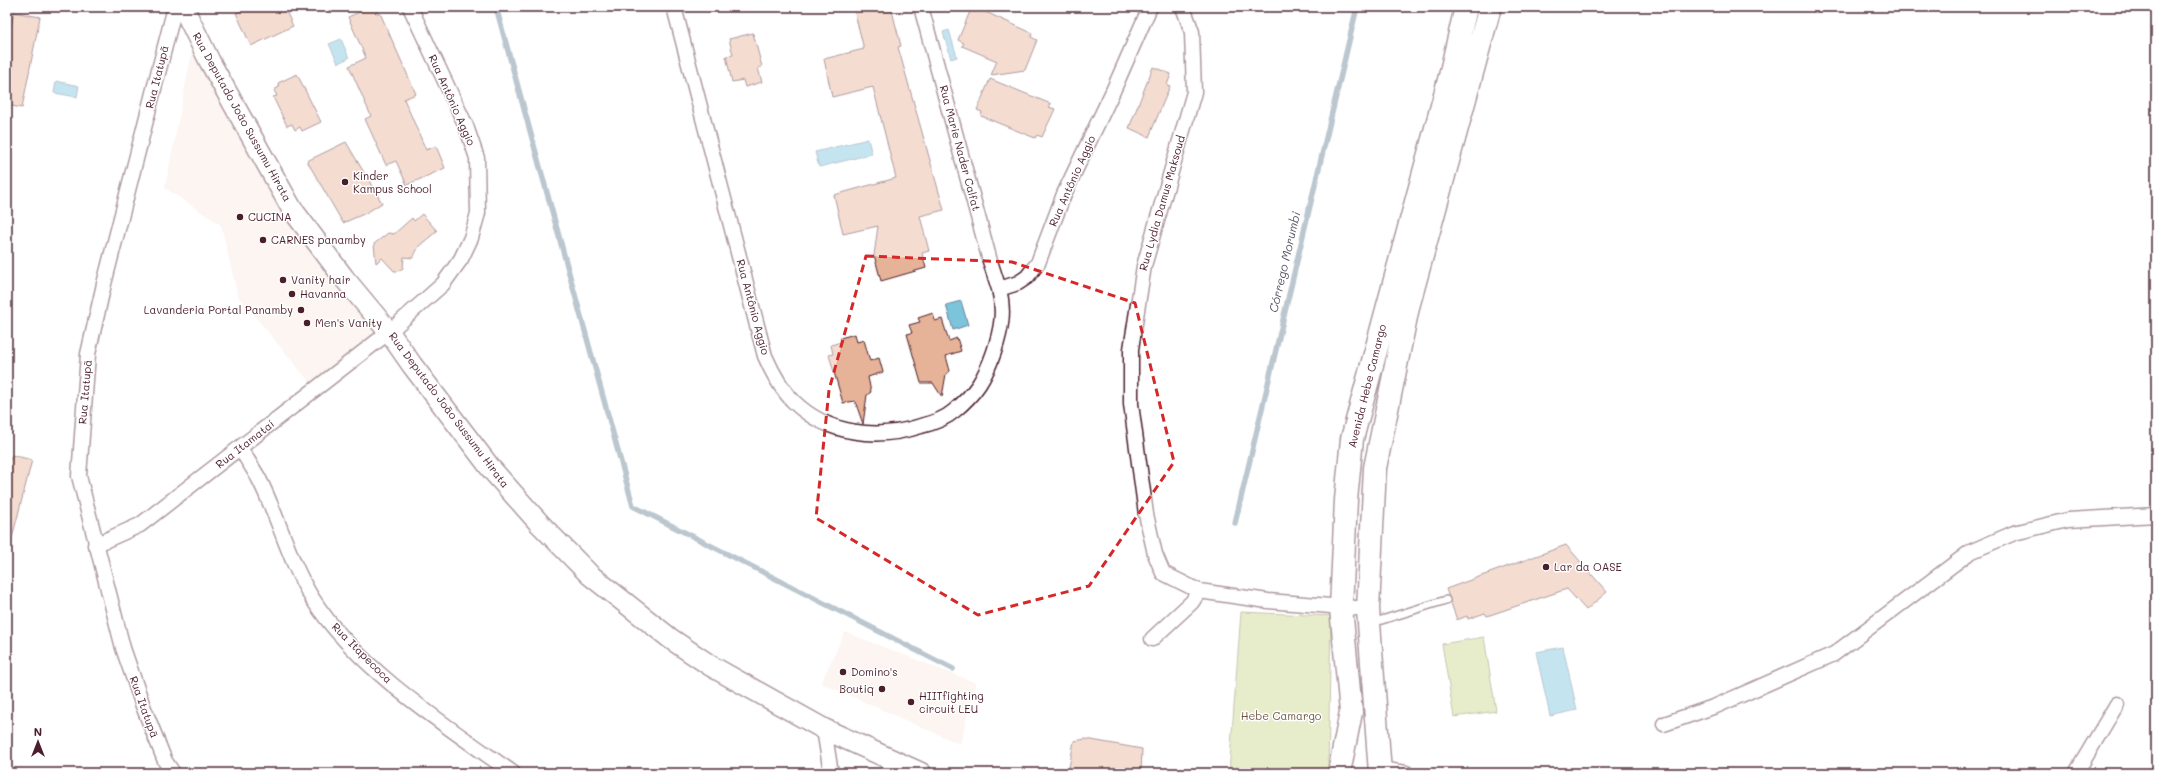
<svg xmlns="http://www.w3.org/2000/svg" width="2163" height="780" font-family="Mali,sans-serif">
<style>
.built{fill:#f8e8e0}
.green{fill:#cad78b;stroke:#8a7b5b}
.water{fill:#7bc4dc;stroke:#678295}
.lines{fill:none;stroke-linecap:round;stroke-linejoin:round}
.stream{stroke:#678295;stroke-width:5.5}
.building{fill:#e6b398;stroke:#4a1f2b}
.service-casing{stroke:#4a1f2b;stroke-width:10}
.minor-casing{stroke:#4a1f2b;stroke-width:17}
.secondary-casing{stroke:#4a1f2b;stroke-width:23}
.primary-casing{stroke:#4a1f2b;stroke-width:25}
.service{stroke:#fff;stroke-width:7}
.minor{stroke:#fff;stroke-width:14}
.secondary{stroke:#fff;stroke-width:20}
.primary{stroke:#fff;stroke-width:22}
.marked{fill:none;stroke:#d62828;stroke-width:3;stroke-dasharray:8 5;stroke-linejoin:round}
.poi-dot{fill:#4a1f2b;stroke:#fff;stroke-width:1.5}
.labels{text-anchor:middle;stroke-width:3;stroke-linejoin:round;paint-order:stroke}
.street-label{font-size:11px;fill:#4a1f2b;stroke:#fff}
.poi-label{font-size:11px;fill:#4a1f2b;stroke:#fff;text-anchor:start}
.park-label{font-size:11px;fill:#705648;stroke:#fff}
.water-label{font-size:12px;font-style:italic;fill:#5b5969;stroke:#fff}
</style>
<rect width="100%" height="100%" fill="#fff"/>
<filter id="ink" filterUnits="userSpaceOnUse"><feTurbulence type="fractalNoise" baseFrequency=".025" numOctaves="2"/><feDisplacementMap in="SourceGraphic" scale="8" xChannelSelector="R" yChannelSelector="G"/><feConvolveMatrix kernelMatrix="1 2 1 2 8 2 1 2 1" color-interpolation-filters="sRGB"/></filter>
<g filter="url(#ink)">
<path class="built" d="M194,42L384,336L313,386L238,296L221,225L165,188Z
M845,632L976,683L960,744L821,683Z"/>
<path class="green" d="M1241,612L1331,616L1328,773H1229Z
M1484,637L1496,711L1454,717L1442,644Z"/>
<path class="water" d="M949,30L957,57L951,59L943,32Z
M341,39L349,58L338,63L329,44Z
M56,81L79,86L77,97L54,93Z
M868,139L872,154L819,167L815,152Z
M961,301L968,325L953,330L946,305Z
M1563,647L1577,710L1550,716L1536,652Z"/>
<g class="lines">
<path class="stream" d="M496,7L633,506L953,669
M1235,523L1357,7"/>
</g>
<path class="building" d="M249,7H284L293,26L251,46L236,13Z
M371,7H375L378,14L380,13L416,94L404,99L426,150L436,146L445,168L407,185L396,161L386,165L365,119L371,116L349,66L366,58L348,17Z
M866,7H891L901,46L898,47L944,210L920,216L929,251L922,253L926,268L881,281L874,255L878,226L843,234L834,195L896,178L873,87L832,97L824,59L864,49L854,10Z
M971,9L978,12L979,9L1032,33L1031,37L1037,40L1025,70L991,75L997,61L962,46L964,43L958,40Z
M14,12L40,17L22,108L7,105V47Z
M753,33L762,67L758,68L762,82L745,87L743,80L732,82L726,56L733,55L729,39Z
M1153,67L1171,74L1167,85L1170,86L1149,137L1129,128Z
M297,74L321,122L302,131L300,127L295,130L292,124L287,126L273,97L277,96L274,90L279,87L278,83Z
M990,79L1051,104L1049,107L1055,109L1042,137L1037,135L1035,138L981,116L982,112L977,110Z
M346,142L382,203L366,213L343,223L307,161Z
M422,214L437,231L419,246L413,258L404,257L403,268L398,271H394L382,258L376,263L374,244L388,233L394,234L412,218L414,221Z
M933,313L935,321L942,319L949,341L957,338L961,351L946,356L950,371L946,374L942,397L933,383H921L907,334L912,333L909,325L920,322L918,318Z
M855,334L857,342L864,340L870,361L879,358L883,372L868,377L871,392L867,395L863,424L855,401L843,403L829,355L833,354L831,345L841,342L840,338Z
M12,455L32,460L12,538L7,537V458L11,459Z
M1566,545L1607,592L1586,610L1567,589L1487,616L1485,613L1468,619L1467,616L1457,620L1446,589Z
M1086,739L1142,749L1141,773H1068L1074,741Z"/>
<g class="lines">
<defs>
<path id="service" d="M1372,623L1446,600"/>
<path id="minor" d="M674,7L765,356C772,372 781,389 794,402C828,435 878,440 921,426C933,423 945,419 954,411C976,393 985,378 994,352C1001,330 1005,312 999,289L1018,283L1027,277L1038,263L1064,194L1113,91L1150,7
M921,7L990,261L999,289
M1183,7L1192,32L1194,92L1144,266L1131,349V404L1146,514L1155,554L1163,573L1199,591
M240,448C246,458 253,468 259,479C279,518 289,561 312,598C357,669 445,725 513,773
M95,545L140,525L389,332L443,284L461,259L471,238L478,213L477,158L466,126L410,7
M1152,639L1192,602L1199,591L1268,601L1368,609
M1664,724L1716,706L1834,654L1970,552L2014,533L2068,520L2156,515
M824,729L831,773
M1380,769L1406,773
M173,773L165,761L143,706L123,648L79,476L88,354L104,284L175,7
M2076,773L2117,704"/>
<path id="secondary" d="M183,7L210,62L292,209L344,278L389,332L412,365L492,470L540,524L590,575L671,639L711,666L824,729L921,773"/>
<path id="primary" d="M1339,773L1351,712L1341,608L1346,500L1352,439L1450,76L1466,7
M1380,773L1368,609L1375,468L1408,307L1490,7"/>
</defs>
<use href="#service" class="service-casing"/>
<use href="#minor" class="minor-casing"/>
<use href="#secondary" class="secondary-casing"/>
<use href="#primary" class="primary-casing"/>
<use href="#service" class="service"/>
<use href="#minor" class="minor"/>
<use href="#secondary" class="secondary"/>
<use href="#primary" class="primary"/>
</g>
</g>
<path d="M0 0H2163V780H0ZM866,256L1012,262L1135,303L1174,462L1089,586L978,615L816,518L829,390Z" fill="#fff" fill-opacity=".55" fill-rule="evenodd"/>
<path class="marked" d="M866,256L1012,262L1135,303L1174,462L1089,586L978,615L816,518L829,390Z"/>
<g class="poi-dot">
<circle cx="345" cy="182" r="4"/>
<circle cx="240" cy="217" r="4"/>
<circle cx="263" cy="240" r="4"/>
<circle cx="283" cy="280" r="4"/>
<circle cx="292" cy="294" r="4"/>
<circle cx="301" cy="310" r="4"/>
<circle cx="307" cy="323" r="4"/>
<circle cx="1546" cy="567" r="4"/>
<circle cx="843" cy="672" r="4"/>
<circle cx="882" cy="689" r="4"/>
<circle cx="911" cy="702" r="4"/>
</g>
<g class="labels">
<g class="street-label">
<text transform="translate(157 77) rotate(-76)" y="4">Rua Itatupã</text>
<text transform="translate(452 100) rotate(66)" y="4">Rua Antônio Aggio</text>
<text transform="translate(242 117) rotate(61)" y="4">Rua Deputado João Sussumu Hirata</text>
<text transform="translate(960 148) rotate(75)" y="4">Rua Marie Nader Calfat</text>
<text transform="translate(1072 181) rotate(-66)" y="4">Rua Antônio Aggio</text>
<text transform="translate(1162 203) rotate(-74)" y="4">Rua Lydia Damus Maksoud</text>
<text transform="translate(753 307) rotate(75)" y="4">Rua Antônio Aggio</text>
<text transform="translate(1367 386) rotate(-76)" y="4">Avenida Hebe Camargo</text>
<text transform="translate(85 392) rotate(-85)" y="4">Rua Itatupã</text>
<text transform="translate(449 410) rotate(53)" y="4">Rua Deputado João Sussumu Hirata</text>
<text transform="translate(245 444) rotate(-38)" y="4">Rua Itamataí</text>
<text transform="translate(362 653) rotate(45)" y="4">Rua Itapecoca</text>
<text transform="translate(144 707) rotate(70)" y="4">Rua Itatupã</text>
</g>
<g class="poi-label">
<text x="353" y="180">Kinder<tspan x="353" dy="13">Kampus School</tspan></text>
<text x="248" y="221">CUCINA</text>
<text x="271" y="244">CARNES panamby</text>
<text x="291" y="284">Vanity hair</text>
<text x="300" y="298">Havanna</text>
<text x="293" y="314" text-anchor="end">Lavanderia Portal Panamby</text>
<text x="315" y="327">Men's Vanity</text>
<text x="1554" y="571">Lar da OASE</text>
<text x="851" y="676">Domino's</text>
<text x="874" y="693" text-anchor="end">Boutiq</text>
<text x="919" y="700">HIITfighting<tspan x="919" dy="13">circuit LEU</tspan></text>
</g>
<g class="park-label">
<text x="1281" y="720">Hebe Camargo</text>
</g>
<g class="water-label">
<text transform="translate(1285 262) rotate(-77)" y="4">Córrego Morumbi</text>
</g>
</g>
<rect width="2163" height="780" fill="none" stroke="#fff" stroke-width="24"/>
<rect x="12" y="12" width="2139" height="756" fill="none" stroke="#4a1f2b" stroke-width="1.5" filter="url(#ink)"/>
<g transform="translate(38 742)" stroke="#ffffff" stroke-width="3" paint-order="stroke">
<path d="M0-3L7 15L0 10L-7 15Z" fill="#4a1f2b"/>
<text y="-6" font-size="11" font-weight="bold" text-anchor="middle" fill="#4a1f2b">N</text>
</g>
</svg>
